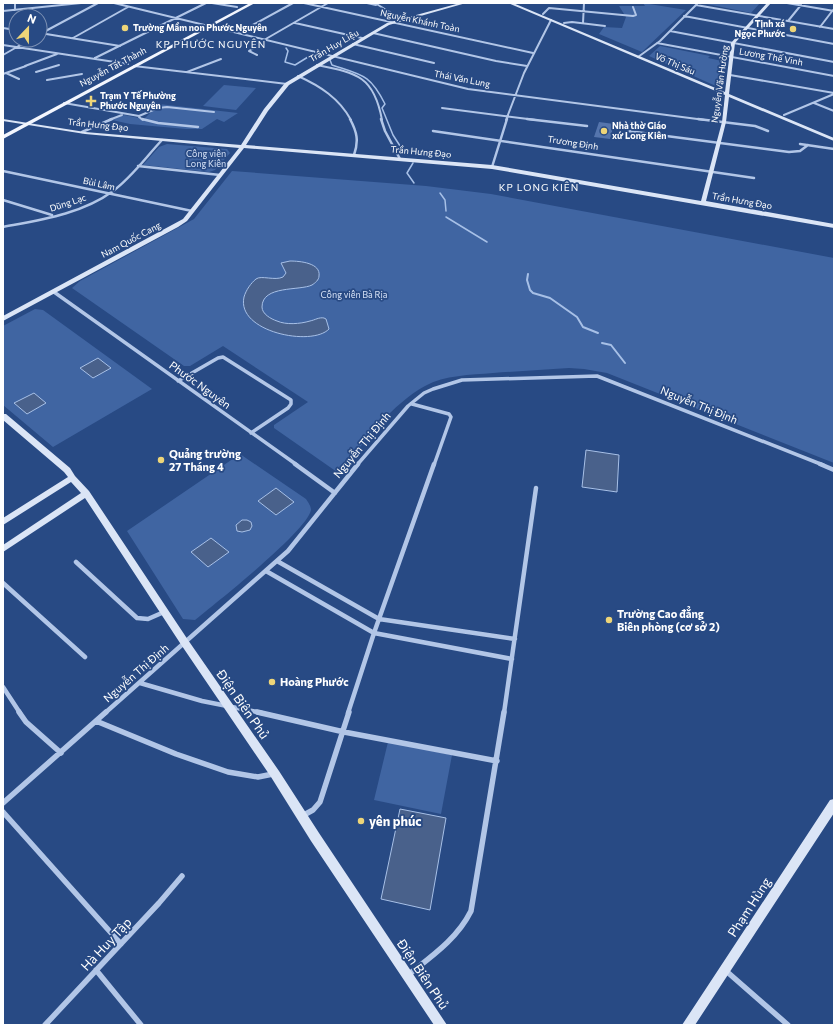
<svg xmlns="http://www.w3.org/2000/svg" width="837" height="1028" font-family="Commissioner,sans-serif">
<style>
.green{fill:#4065a2}
.water{fill:#49618b;stroke:#a7c0e7}
.lines{fill:none;stroke-linecap:round;stroke-linejoin:round}
.stream-far1{stroke:#a7c0e7;stroke-width:1.5}
.stream{stroke:#a7c0e7;stroke-width:2}
.building{fill:#5575ad}
.street-far4{stroke:#b2c6e7;stroke-width:2}
.street-far3{stroke:#b2c6e7;stroke-width:2.5}
.street-far2{stroke:#b2c6e7;stroke-width:3.5}
.street-far1{stroke:#b2c6e7;stroke-width:4.5}
.street{stroke:#b2c6e7;stroke-width:5.5}
.secondary{fill:#dbe5f6;fill-rule:evenodd}
.primary{fill:#f3f6fe;fill-rule:evenodd}
.poi-dot{fill:#eed578;stroke:#284a84;stroke-width:1.5}
.labels{text-anchor:middle;stroke-width:3.5;stroke-linejoin:round;paint-order:stroke}
.far-street-label{font-size:9px;fill:#fff;stroke:#284a84}
.far-poi-label{font-size:9px;font-weight:bold;fill:#fff;stroke:#284a84;text-anchor:start}
.far-park-label{font-size:9px;fill:#d5e1f6;stroke:#284a84}
.far-neighbourhood-label{font-size:10px;letter-spacing:1px;fill:#fff;stroke:#284a84}
.street-label{font-size:11px;fill:#fff;stroke:#284a84}
.poi-label{font-size:11px;font-weight:bold;fill:#fff;stroke:#284a84;text-anchor:start}
.near-street-label{font-size:13px;fill:#fff;stroke:#284a84}
.near-poi-label{font-size:13px;font-weight:bold;fill:#fff;stroke:#284a84;text-anchor:start}
</style>
<rect width="100%" height="100%" fill="#284a84"/>
<path class="green" d="M643,3L686,10L642,52L599,34L604,27L622,28L626,17L619,6H645Z
M702,3H760L751,13Z
M660,46L710,56L708,58L722,61L718,87L649,56Z
M224,85L256,88L236,110L203,106Z
M159,104L238,113L224,122L217,119L202,129H186L130,124L112,120L124,115L144,119Z
M167,144L227,149L230,153L215,170L209,172L143,165L159,147Z
M232,171L426,186L491,194L834,258V463L607,373L584,369L569,368C543,370 518,371 493,373C470,375 445,375 425,386C392,404 365,441 342,470L337,472L274,428V425L308,402L223,346L190,366H184L72,288L80,281L194,219Z
M35,309L43,310L152,389L53,447L3,405V326Z
M240,454L306,499C308,502 311,506 311,510C307,531 216,603 195,620L183,619L127,531Z
M388,742L452,755L441,814L374,800Z"/>
<path class="water" d="M290,261C300,261 321,263 319,276C319,280 315,283 312,285C300,291 262,285 262,307C262,314 271,319 277,321C286,325 300,324 310,321C315,320 319,317 324,318L326,319L329,329C312,347 236,332 244,297C246,290 251,283 256,279C261,275 275,281 283,277L286,273L281,263Z
M98,358L111,368L93,378L80,368Z
M34,393L46,403L27,414L14,403Z
M586,450L619,455L617,492L582,487Z
M276,488L294,502L276,515L258,501Z
M242,520H247L251,522L252,526L250,530L242,532L237,531L236,525Z
M211,538L229,552L208,567L191,552Z
M400,809L446,818L430,910L381,899Z"/>
<g class="lines">
<path class="stream-far1" d="M286,48L288,51L285,62L295,65L308,57L317,56V58
M330,60L332,65C362,75 370,74 385,104L382,108L393,135L402,149L401,153
M413,163L407,173L414,183
M440,193L445,200L446,211
M446,217L487,242"/>
<path class="stream" d="M528,274L527,280L530,290L533,293L550,298L577,317L583,327L598,333
M602,343L611,345L625,363"/>
</g>
<path class="building" d="M599,122L614,124L610,139L594,137Z"/>
<g class="lines">
<path class="street-far4" d="M15,3V10
M114,3L468,89L705,120
M212,3L237,7
M304,3L533,53
M367,3L376,5
M375,3L401,19
M787,3L834,11
M696,5L834,29
M3,11L81,3
M543,14L549,8L633,16L636,15L633,7
M684,16L834,44
M788,21L801,5
M295,23L362,38
M564,23L572,22L605,26
M583,23L584,3
M820,27L833,10
M3,28L16,30
M670,31L834,62
M40,33L120,46
M238,33L293,3
M373,33L496,61L527,66
M40,34L98,3
M73,38L128,7
M264,40L328,3
M657,43L834,76
M353,44L434,63
M3,45L128,64
M3,55L29,40
M257,55L249,51L266,40
M638,57L660,41L697,4
M95,58L206,3
M317,65C357,73 374,76 382,120
M25,66L57,54
M134,66L287,84
M36,72L59,65
M187,72L221,59
M6,73L19,79
M3,74L26,66
M730,75L834,93
M298,76C320,86 339,98 351,120
M47,80L82,74
M64,103L139,116L158,108L167,107L214,112
M814,103L834,111
M442,108L536,120
M784,115L834,94
M139,117L143,120
M109,120L122,115
M506,120L524,73L551,20"/>
<path class="street-far3" d="M142,119L158,123L198,127
M350,119C357,132 359,141 354,155
M381,119L385,131L400,159
M527,119L587,126
M698,119L755,126L768,131
M433,131L754,178
M628,131L789,152L800,151L808,145
M82,132L112,119
M800,144L834,149
M138,166L220,175
M492,167L507,119
M3,171L192,211
M3,200L52,215
M3,227C40,220 82,214 113,191C132,177 146,157 162,140"/>
<path class="street-far2" d="M54,292L297,465
M178,381L218,358L223,357L291,400V404L288,408L251,433
M412,404L449,414L451,417L434,465
M357,465L408,406L424,393L433,389L462,380L597,376L823,465"/>
<path class="street-far1" d="M295,464L335,493
M820,464L834,470
M277,561L379,619L515,639
M76,562L137,618L148,619L164,612
M266,571L374,633L512,659
M3,583L85,657
M140,683L202,701L262,713
M3,687L20,713
M105,713L288,551L358,464
M348,713L374,633L434,464
M504,713L536,488"/>
<path class="street" d="M19,712L26,722L61,753
M257,712L344,732L497,761
M96,721L176,754L228,772L258,777L273,774
M3,803L106,712
M3,812L121,944
M302,816L313,810L320,802L349,712
M96,970L141,1025
M725,970L788,1025
M408,975C432,956 457,939 471,911L504,712
M45,1025L159,903L182,876"/>
<path class="secondary" d="M460,3H466L389,25L289,85L268,111L246,145L492,165L701,201L722,122L725,95L508,3H513L725,92L731,43L767,3H771L735,43L729,94L834,138V141L729,97L726,122L706,201L834,224V228L492,169L244,148L187,221L178,227L3,321V316L183,219L239,148L85,134L3,121V119L85,132L241,145L264,109L285,83L387,23Z
M3,414H6L70,468L75,476L89,491L188,640L279,771L319,833L447,1025H434L311,841L271,777L182,646L85,498L3,552V545L81,493L71,482L3,525V518L68,477L64,472L3,420Z
M834,799V813L695,1025H682L830,800Z"/>
<path class="primary" d="M250,3H255L3,139V135Z"/>
</g>
<g class="poi-dot">
<circle cx="125" cy="28" r="4"/>
<circle cx="793" cy="29" r="4"/>
<path d="M89 95h4v4h4v4h-4v4h-4v-4h-4v-4h4z"/>
<circle cx="604" cy="131" r="4"/>
<circle cx="161" cy="460" r="4"/>
<circle cx="609" cy="620" r="4"/>
<circle cx="272" cy="682" r="4"/>
<circle cx="361" cy="821" r="4"/>
</g>
<g class="labels">
<g class="far-street-label">
<text transform="translate(420 21) rotate(12)" y="3">Nguyễn Khánh Toàn</text>
<text transform="translate(334 46) rotate(-30)" y="3">Trần Huy Liệu</text>
<text transform="translate(771 57) rotate(10)" y="3">Lương Thế Vinh</text>
<text transform="translate(675 64) rotate(23)" y="3">Võ Thị Sáu</text>
<text transform="translate(113 67) rotate(-28)" y="3">Nguyễn Tất Thành</text>
<text transform="translate(462 79) rotate(11)" y="3">Thái Văn Lung</text>
<text transform="translate(720 84) rotate(-82)" y="3">Nguyễn Văn Hưởng</text>
<text transform="translate(98 125) rotate(6)" y="3">Trần Hưng Đạo</text>
<text transform="translate(573 143) rotate(9)" y="3">Trương Định</text>
<text transform="translate(421 152) rotate(5)" y="3">Trần Hưng Đạo</text>
<text transform="translate(99 184) rotate(12)" y="3">Bùi Lâm</text>
<text transform="translate(742 201) rotate(10)" y="3">Trần Hưng Đạo</text>
<text transform="translate(68 203) rotate(-18)" y="3">Dũng Lạc</text>
<text transform="translate(131 240) rotate(-28)" y="3">Nam Quốc Cang</text>
</g>
<g class="far-poi-label">
<text x="785" y="27" text-anchor="end">Tịnh xá<tspan x="785" dy="10">Ngọc Phước</tspan></text>
<text x="133" y="31">Trường Mầm non Phước Nguyên</text>
<text x="100" y="99">Trạm Y Tế Phường<tspan x="100" dy="10">Phước Nguyên</tspan></text>
<text x="612" y="129">Nhà thờ Giáo<tspan x="612" dy="10">xứ Long Kiên</tspan></text>
</g>
<g class="far-park-label">
<text x="206" y="157">Công viên<tspan x="206" dy="10">Long Kiên</tspan></text>
<text x="354" y="298">Công viên Bà Rịa</text>
</g>
<g class="far-neighbourhood-label">
<text x="211" y="48">KP PHƯỚC NGUYÊN</text>
<text x="539" y="191">KP LONG KIÊN</text>
</g>
<g class="street-label">
<text transform="translate(200 385) rotate(36)" y="4">Phước Nguyên</text>
<text transform="translate(699 405) rotate(22)" y="4">Nguyễn Thị Định</text>
<text transform="translate(362 445) rotate(-50)" y="4">Nguyễn Thị Định</text>
<text transform="translate(136 673) rotate(-41)" y="4">Nguyễn Thị Định</text>
</g>
<g class="poi-label">
<text x="169" y="458">Quảng trường<tspan x="169" dy="13">27 Tháng 4</tspan></text>
<text x="617" y="618">Trường Cao đẳng<tspan x="617" dy="13">Biên phòng (cơ sở 2)</tspan></text>
<text x="280" y="686">Hoàng Phước</text>
</g>
<g class="near-street-label">
<text transform="translate(243 704) rotate(55)" y="5">Điện Biên Phủ</text>
<text transform="translate(749 907) rotate(-57)" y="5">Phạm Hùng</text>
<text transform="translate(106 944) rotate(-47)" y="5">Hà Huy Tập</text>
<text transform="translate(423 974) rotate(56)" y="5">Điện Biên Phủ</text>
</g>
<g class="near-poi-label">
<text x="369" y="826">yên phúc</text>
</g>
</g>
<rect width="837" height="1028" fill="none" stroke="#ffffff" stroke-width="8"/>
<g transform="translate(28 28) rotate(22)"><circle r="19" fill="#284a84" stroke="#7e92b5"/>
<path d="M0-3L7 15L0 10L-7 15Z" fill="#eed578"/>
<text y="-6" font-size="11" font-weight="bold" text-anchor="middle" fill="#ffffff">N</text>
</g>
</svg>
